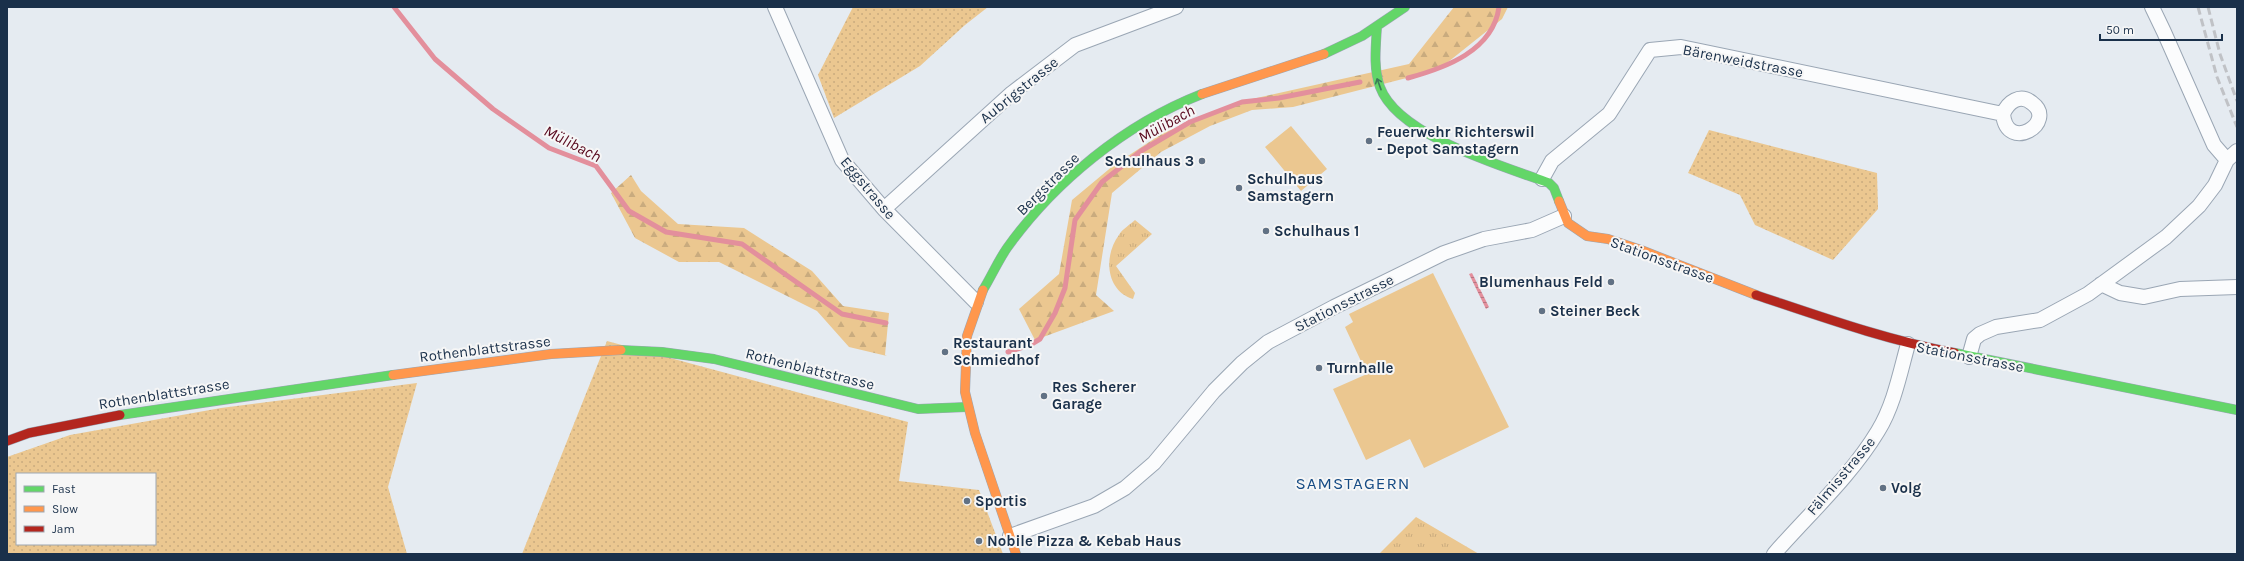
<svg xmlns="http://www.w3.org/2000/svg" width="2244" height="561" font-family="Karla,sans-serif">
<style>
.grass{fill:url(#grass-dots);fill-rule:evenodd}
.forest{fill:url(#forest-firs)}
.park{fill:url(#park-tufts)}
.garden{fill:#ebc790}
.water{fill:url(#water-rules)}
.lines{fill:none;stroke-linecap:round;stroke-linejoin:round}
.stream{stroke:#e38f9c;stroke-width:5}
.street-casing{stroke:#9aa6b4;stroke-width:16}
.fast-casing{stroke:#9aa6b4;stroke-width:10}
.slow-casing{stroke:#9aa6b4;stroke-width:10}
.jam-casing{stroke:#9aa6b4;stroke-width:10}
.street{stroke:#fbfcfd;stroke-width:14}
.fast{stroke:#63d668;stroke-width:9}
.slow{stroke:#ff974d;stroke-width:9}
.jam{stroke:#b3261e;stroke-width:9}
.rail{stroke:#c0c2c6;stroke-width:3;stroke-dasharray:8 4;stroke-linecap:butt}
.oneway{stroke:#3b7b58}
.poi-dot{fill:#617184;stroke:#f6f6f6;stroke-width:1.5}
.labels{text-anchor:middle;stroke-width:4;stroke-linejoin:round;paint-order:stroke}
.street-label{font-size:15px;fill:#1a304a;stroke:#f6f6f6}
.poi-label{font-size:15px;font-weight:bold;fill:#1a304a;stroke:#f6f6f6;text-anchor:start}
.water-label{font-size:16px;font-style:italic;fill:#56061b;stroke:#f6f6f6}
.quarter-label{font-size:17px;letter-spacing:1px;fill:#164b84;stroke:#f6f6f6}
</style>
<defs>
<pattern id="grass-dots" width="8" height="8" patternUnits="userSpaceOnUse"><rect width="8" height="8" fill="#ebc790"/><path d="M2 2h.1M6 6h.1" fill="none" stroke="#c9ab7e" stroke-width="1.8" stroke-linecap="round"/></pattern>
<pattern id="forest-firs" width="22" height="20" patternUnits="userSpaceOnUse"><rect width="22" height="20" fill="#ebc790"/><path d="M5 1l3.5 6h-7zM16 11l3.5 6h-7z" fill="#c9ab7e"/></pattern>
<pattern id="park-tufts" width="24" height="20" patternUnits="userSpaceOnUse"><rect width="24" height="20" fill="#ebc790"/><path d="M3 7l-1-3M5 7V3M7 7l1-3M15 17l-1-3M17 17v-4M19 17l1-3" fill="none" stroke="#c9ab7e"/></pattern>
<pattern id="water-rules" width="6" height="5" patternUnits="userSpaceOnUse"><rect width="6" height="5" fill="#e38f9c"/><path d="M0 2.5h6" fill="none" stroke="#b77581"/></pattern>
</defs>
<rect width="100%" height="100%" fill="#e5ebf1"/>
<path class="grass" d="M853,7H988L965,25L920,66L834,118L818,75Z
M1709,130L1877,173L1878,209L1833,260L1755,225L1740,195L1688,173Z
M607,341L908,422L899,481L979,490L1003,554H522Z
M417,383L388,487L407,554H7V457L70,435L221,408ZM17,474H155V544H17Z"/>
<path class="forest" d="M1454,7H1508L1502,19L1438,70L1293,107L1252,110L1210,126L1161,152L1112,193L1096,295L1114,311L1035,340L1019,309L1059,274L1072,200L1114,165L1163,133L1239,102L1409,64Z
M631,175L641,191L678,224L744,228L812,271L843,306L889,313L885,355L887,356L849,347L817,311L719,262H679L635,238L611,193Z"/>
<path class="park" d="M1135,220L1152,234L1116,266L1135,293L1133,299C1106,291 1103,256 1119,235C1122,229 1130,225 1135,220Z
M1416,517L1479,554H1379Z"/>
<path class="garden" d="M1291,126L1327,169L1301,191L1265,147Z
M1433,273L1509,427L1424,468L1410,439L1366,460L1333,389L1367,374L1345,327L1353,322L1349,314Z"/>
<path class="water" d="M1472,273L1489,307L1486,309L1469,274Z"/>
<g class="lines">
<path class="stream" d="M394,7L435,59L493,109L549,148L596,166L629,211L666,232L742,244L842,314L886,323
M1408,78C1445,68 1493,51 1499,7
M1008,352L1030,345L1040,339L1055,313L1065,288L1075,220L1102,182L1141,151L1190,122L1242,102L1279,98L1360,82"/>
<defs>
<path id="street" d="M775,7L842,160L884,209L976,302
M2152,7L2164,32L2214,145L2227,160
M1542,179L1552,161L1609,114L1650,50L1681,47L2003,114C2007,154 2058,122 2032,103C2020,93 2008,102 2003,114
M884,209L1012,93L1075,45L1176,7
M2101,284L2120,293L2144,297L2180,289L2237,287
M1969,357L1974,339L1980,334L1996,327L2040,320L2088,294L2166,237L2199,206L2215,185L2227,160L2237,151
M1010,536L1094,506L1125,488L1154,463L1214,391L1242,363L1268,342L1334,307L1444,253L1484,239L1532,230L1564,216
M1774,554C1809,514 1851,476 1878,431C1894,405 1900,373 1908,344"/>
<path id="fast" d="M1377,26C1376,45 1373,68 1380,87C1398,136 1503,166 1549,183L1554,188L1559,201
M1324,54L1362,36L1405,7
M983,290C991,277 998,261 1007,248C1054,182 1125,124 1202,94
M621,350L662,352L714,359L918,409L967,407
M1955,353L2237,410
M120,415L393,375"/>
<path id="slow" d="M1202,94L1324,54
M1559,201L1568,223L1587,236L1608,239L1641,250L1756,295
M983,290L967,336L965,392L975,433L1016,554
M393,375L551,354L621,350"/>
<path id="jam" d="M1756,295C1822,317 1886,340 1955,353
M7,441L29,433L120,415"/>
</defs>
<use href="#street" class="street-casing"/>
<use href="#fast" class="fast-casing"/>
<use href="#slow" class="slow-casing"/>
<use href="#jam" class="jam-casing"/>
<use href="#street" class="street"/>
<use href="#fast" class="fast"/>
<use href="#slow" class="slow"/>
<use href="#jam" class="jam"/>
<path class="rail" d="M2198,7L2217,77L2237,127
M2208,7L2220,54L2237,101"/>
</g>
<defs><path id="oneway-shaft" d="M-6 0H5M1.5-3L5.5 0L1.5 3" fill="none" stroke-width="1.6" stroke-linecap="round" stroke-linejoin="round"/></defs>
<use class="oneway" href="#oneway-shaft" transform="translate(1379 84) rotate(-110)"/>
<g class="poi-dot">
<circle cx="1369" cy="141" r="4"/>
<circle cx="1202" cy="161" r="4"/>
<circle cx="1239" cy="188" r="4"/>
<circle cx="1266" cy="231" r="4"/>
<circle cx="1611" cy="282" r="4"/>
<circle cx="1542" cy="311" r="4"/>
<circle cx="945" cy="352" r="4"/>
<circle cx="1319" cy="368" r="4"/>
<circle cx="1044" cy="396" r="4"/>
<circle cx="1883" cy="488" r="4"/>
<circle cx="967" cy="501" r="4"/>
<circle cx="979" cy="541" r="4"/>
</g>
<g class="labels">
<g class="street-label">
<text transform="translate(1743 61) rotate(11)" y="5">Bärenweidstrasse</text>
<text transform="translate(1019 90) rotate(-39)" y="5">Aubrigstrasse</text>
<text transform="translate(1048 184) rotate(-45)" y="5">Bergstrasse</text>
<text transform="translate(868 188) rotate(50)" y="5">Eggstrasse</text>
<text transform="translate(1662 260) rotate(20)" y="5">Stationsstrasse</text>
<text transform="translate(1344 303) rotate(-27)" y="5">Stationsstrasse</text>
<text transform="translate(485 349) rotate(-7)" y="5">Rothenblattstrasse</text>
<text transform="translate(1970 357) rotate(11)" y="5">Stationsstrasse</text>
<text transform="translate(810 369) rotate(14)" y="5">Rothenblattstrasse</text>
<text transform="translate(164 394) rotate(-9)" y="5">Rothenblattstrasse</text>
<text transform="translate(1841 476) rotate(-50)" y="5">Fälmisstrasse</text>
</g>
<g class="poi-label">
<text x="1377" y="137">Feuerwehr Richterswil<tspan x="1377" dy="17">- Depot Samstagern</tspan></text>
<text x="1194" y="166" text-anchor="end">Schulhaus 3</text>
<text x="1247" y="184">Schulhaus<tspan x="1247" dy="17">Samstagern</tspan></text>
<text x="1274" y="236">Schulhaus 1</text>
<text x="1603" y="287" text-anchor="end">Blumenhaus Feld</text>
<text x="1550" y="316">Steiner Beck</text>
<text x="953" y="348">Restaurant<tspan x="953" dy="17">Schmiedhof</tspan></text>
<text x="1327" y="373">Turnhalle</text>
<text x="1052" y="392">Res Scherer<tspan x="1052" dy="17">Garage</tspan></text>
<text x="1891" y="493">Volg</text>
<text x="975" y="506">Sportis</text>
<text x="987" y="546">Nobile Pizza &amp; Kebab Haus</text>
</g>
<g class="water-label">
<text transform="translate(1166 123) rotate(-29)" y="6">Mülibach</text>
<text transform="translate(573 143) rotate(27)" y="6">Mülibach</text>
</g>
<g class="quarter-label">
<text x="1353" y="489">SAMSTAGERN</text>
</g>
</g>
<rect width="2244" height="561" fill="none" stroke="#1a304a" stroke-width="16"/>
<rect x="16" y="473" width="140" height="72" fill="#f6f6f6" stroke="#9ea7b1"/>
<rect x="24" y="486" width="20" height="6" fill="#63d668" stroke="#9ea7b1"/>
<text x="52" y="493" font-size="12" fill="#1a304a">Fast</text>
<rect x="24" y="506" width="20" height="6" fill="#ff974d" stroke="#9ea7b1"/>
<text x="52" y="513" font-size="12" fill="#1a304a">Slow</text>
<rect x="24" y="526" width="20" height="6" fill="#b3261e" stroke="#9ea7b1"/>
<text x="52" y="533" font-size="12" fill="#1a304a">Jam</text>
<path d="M2100 34v6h122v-6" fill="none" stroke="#1a304a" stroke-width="2"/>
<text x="2106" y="34" font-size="12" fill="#1a304a" stroke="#f6f6f6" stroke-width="3" paint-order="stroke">50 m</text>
</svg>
